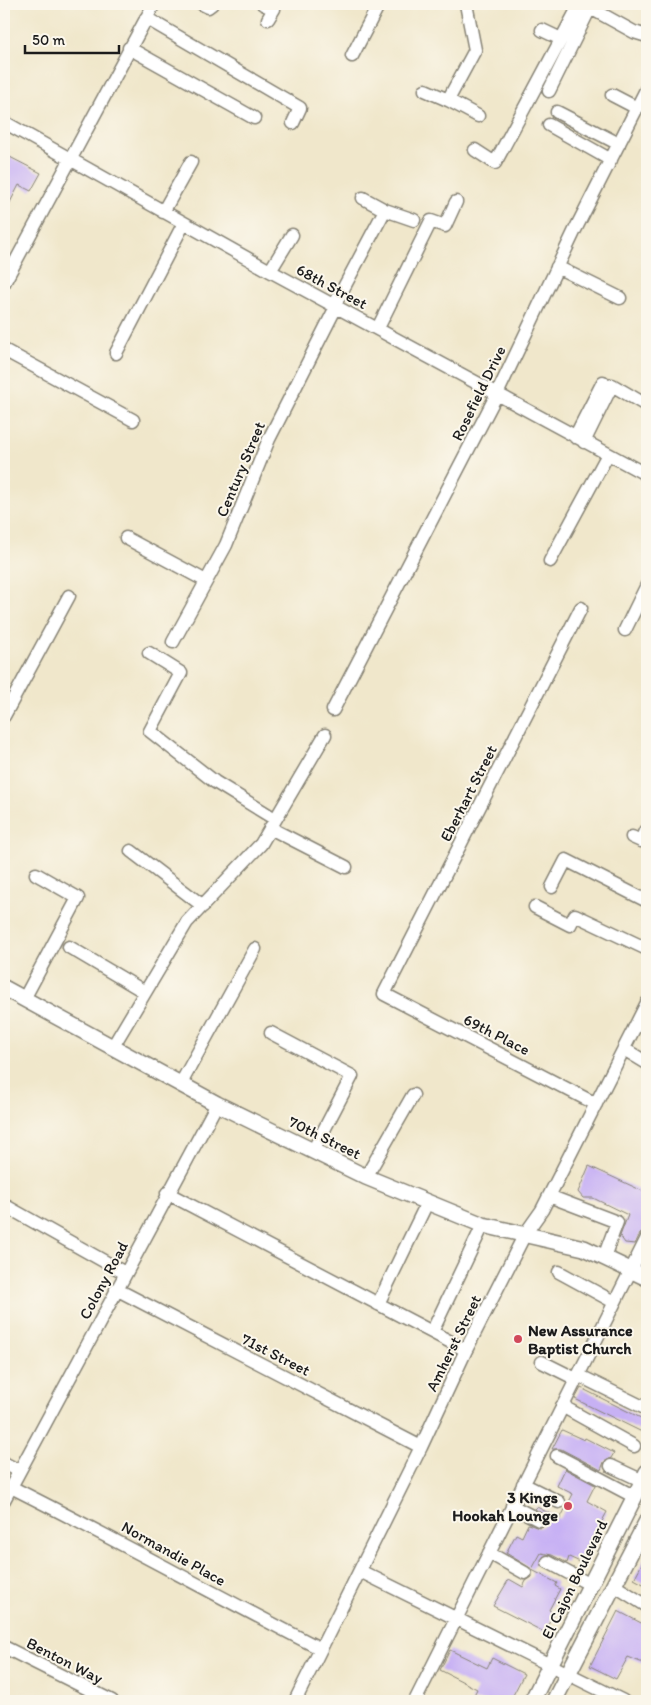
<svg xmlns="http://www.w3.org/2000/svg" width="651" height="1705" font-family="Itim,sans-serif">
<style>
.building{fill:#c7b1f4}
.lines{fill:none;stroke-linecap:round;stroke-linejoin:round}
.minor-casing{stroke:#868274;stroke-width:15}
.major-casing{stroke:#868274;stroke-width:18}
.minor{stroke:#fff;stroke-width:12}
.major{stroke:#fff;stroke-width:15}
.poi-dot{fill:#d1495b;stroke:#fbf7ec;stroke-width:2}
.labels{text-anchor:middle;stroke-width:4;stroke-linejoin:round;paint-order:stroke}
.street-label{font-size:16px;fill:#1c1c1c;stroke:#fbf7ec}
.poi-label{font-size:16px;font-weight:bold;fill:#1c1c1c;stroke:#fbf7ec;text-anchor:start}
</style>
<rect width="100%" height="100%" fill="#fbf7ec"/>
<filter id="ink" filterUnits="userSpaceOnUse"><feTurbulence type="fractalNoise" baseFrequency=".02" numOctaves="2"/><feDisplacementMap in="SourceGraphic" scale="10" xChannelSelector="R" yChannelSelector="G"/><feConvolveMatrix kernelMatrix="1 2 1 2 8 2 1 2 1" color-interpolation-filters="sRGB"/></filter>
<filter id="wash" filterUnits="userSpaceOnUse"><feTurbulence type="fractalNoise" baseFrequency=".0096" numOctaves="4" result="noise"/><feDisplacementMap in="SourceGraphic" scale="20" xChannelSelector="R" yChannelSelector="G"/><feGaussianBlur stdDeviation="1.12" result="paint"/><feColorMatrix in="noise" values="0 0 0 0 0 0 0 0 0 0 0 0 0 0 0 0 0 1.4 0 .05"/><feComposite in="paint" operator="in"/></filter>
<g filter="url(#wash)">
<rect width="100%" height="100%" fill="#f0e7cb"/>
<g id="blocks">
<path class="building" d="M4,154L41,173L31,191L19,185L4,214Z
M589,1166L647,1193V1230L640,1234L635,1244L625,1243L620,1236L628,1215L593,1198H583L578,1192Z
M581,1388L647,1421L644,1433L575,1399Z
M562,1430L584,1440L585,1438L614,1453L611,1458L604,1462L601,1470L561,1449H552Z
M565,1469L595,1485L587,1501L607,1512L580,1562L569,1557L567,1563L552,1555L541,1553L532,1569L506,1553L516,1534L522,1537L528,1524L539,1528L546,1524V1516L535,1509L537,1507L560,1519L573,1494L557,1486Z
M647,1554V1586L634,1579Z
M532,1570L557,1583L555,1586L560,1589L549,1610L554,1614L544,1632L493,1606L509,1579L523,1587L526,1581L532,1577Z
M618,1611L647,1626V1654L643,1663L628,1657L616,1679L590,1666Z
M450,1650L487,1668L492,1658L524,1674L510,1701H471L477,1689L440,1670Z"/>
</g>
</g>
<g filter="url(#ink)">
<use href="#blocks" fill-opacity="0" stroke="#868274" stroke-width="1"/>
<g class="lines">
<defs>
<path id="minor" d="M202,4L208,7L212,4
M263,4L274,9L268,19
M585,5L634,32L647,36
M146,18L300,108L293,123
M542,30L561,39
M129,48L254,118
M352,56L379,4
M425,90L448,100L475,50L466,4
M549,91L590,8
M612,95L637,108
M448,100L478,116
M557,112L619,144
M4,122L270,271L647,475
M549,125L611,160
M475,150L495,163L580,4
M363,198L385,210
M163,212L191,162
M557,267L620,298
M270,271L292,235
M4,283L154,4
M334,306L385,210L414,220
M378,328L431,221L445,226L456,202
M4,350L133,420
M116,353L184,223
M575,437L603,382
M584,442L612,385L646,405
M126,538L206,581
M550,561L608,454
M581,608L384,994L596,1104
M625,630L647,585
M173,642L226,545L269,439L336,307
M149,653L181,673L150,731L215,782L275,819
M333,710L497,394L575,230L647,88
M4,716L69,596
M270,828L346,867
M632,837L641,841L645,831L647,833
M131,851L203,906
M552,887L566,860L647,901
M535,907L570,925L575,915L647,949
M69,947L145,992
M24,999L78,898L36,874
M271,1033L352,1076L313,1151
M112,1048L187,922L261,844L325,735
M624,1049L647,1063
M180,1085L255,949
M366,1177L413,1095
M167,1193L466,1350
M549,1196L617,1222L604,1257
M4,1205L125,1273
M559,1272L614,1302
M116,1289L421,1447
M378,1304L427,1203
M432,1332L483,1225
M542,1362L576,1379
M578,1375L647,1409
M562,1406L634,1446
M557,1456L635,1497
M4,1463L19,1471
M611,1466L643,1481
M523,1484L559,1502
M11,1487C115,1539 217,1596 321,1649
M4,1500L217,1104
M512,1506L539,1520
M489,1553L525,1573
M548,1562L591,1585
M360,1571L623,1701
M615,1586L647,1606
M4,1647L112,1701
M295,1701L421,1447L466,1350L525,1234L542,1210L647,1003
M415,1701L647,1238"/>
<path id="major" d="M4,988L217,1104L366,1177L483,1225L584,1248L647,1278
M532,1701L647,1472
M554,1701L647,1521"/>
</defs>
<use href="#minor" class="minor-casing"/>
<use href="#major" class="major-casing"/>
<use href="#minor" class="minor"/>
<use href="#major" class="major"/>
</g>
</g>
<g class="poi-dot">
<circle cx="518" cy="1339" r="5"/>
<circle cx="568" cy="1506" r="5"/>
</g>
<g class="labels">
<g class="street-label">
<text transform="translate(332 286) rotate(28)" y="6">68th Street</text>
<text transform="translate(478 393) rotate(-64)" y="6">Rosefield Drive</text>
<text transform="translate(240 469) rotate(-67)" y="6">Century Street</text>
<text transform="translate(468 793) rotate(-63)" y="6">Eberhart Street</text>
<text transform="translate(497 1034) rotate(27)" y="6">69th Place</text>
<text transform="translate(325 1137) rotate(26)" y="6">70th Street</text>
<text transform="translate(103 1280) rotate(-62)" y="6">Colony Road</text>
<text transform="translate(453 1343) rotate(-64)" y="6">Amherst Street</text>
<text transform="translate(276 1354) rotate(27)" y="6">71st Street</text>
<text transform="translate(174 1553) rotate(29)" y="6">Normandie Place</text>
<text transform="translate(574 1579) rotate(-64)" y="6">El Cajon Boulevard</text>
<text transform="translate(65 1660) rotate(27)" y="6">Benton Way</text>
</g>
<g class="poi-label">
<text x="528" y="1336">New Assurance<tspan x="528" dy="18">Baptist Church</tspan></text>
<text x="558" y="1503" text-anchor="end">3 Kings<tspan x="558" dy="18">Hookah Lounge</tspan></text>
</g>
</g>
<rect width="651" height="1705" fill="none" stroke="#fbf7ec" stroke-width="20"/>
<path d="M25 45v8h94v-8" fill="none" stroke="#1c1c1c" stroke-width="2.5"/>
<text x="32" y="45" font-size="15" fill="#1c1c1c" stroke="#fbf7ec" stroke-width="4" paint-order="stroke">50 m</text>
</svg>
